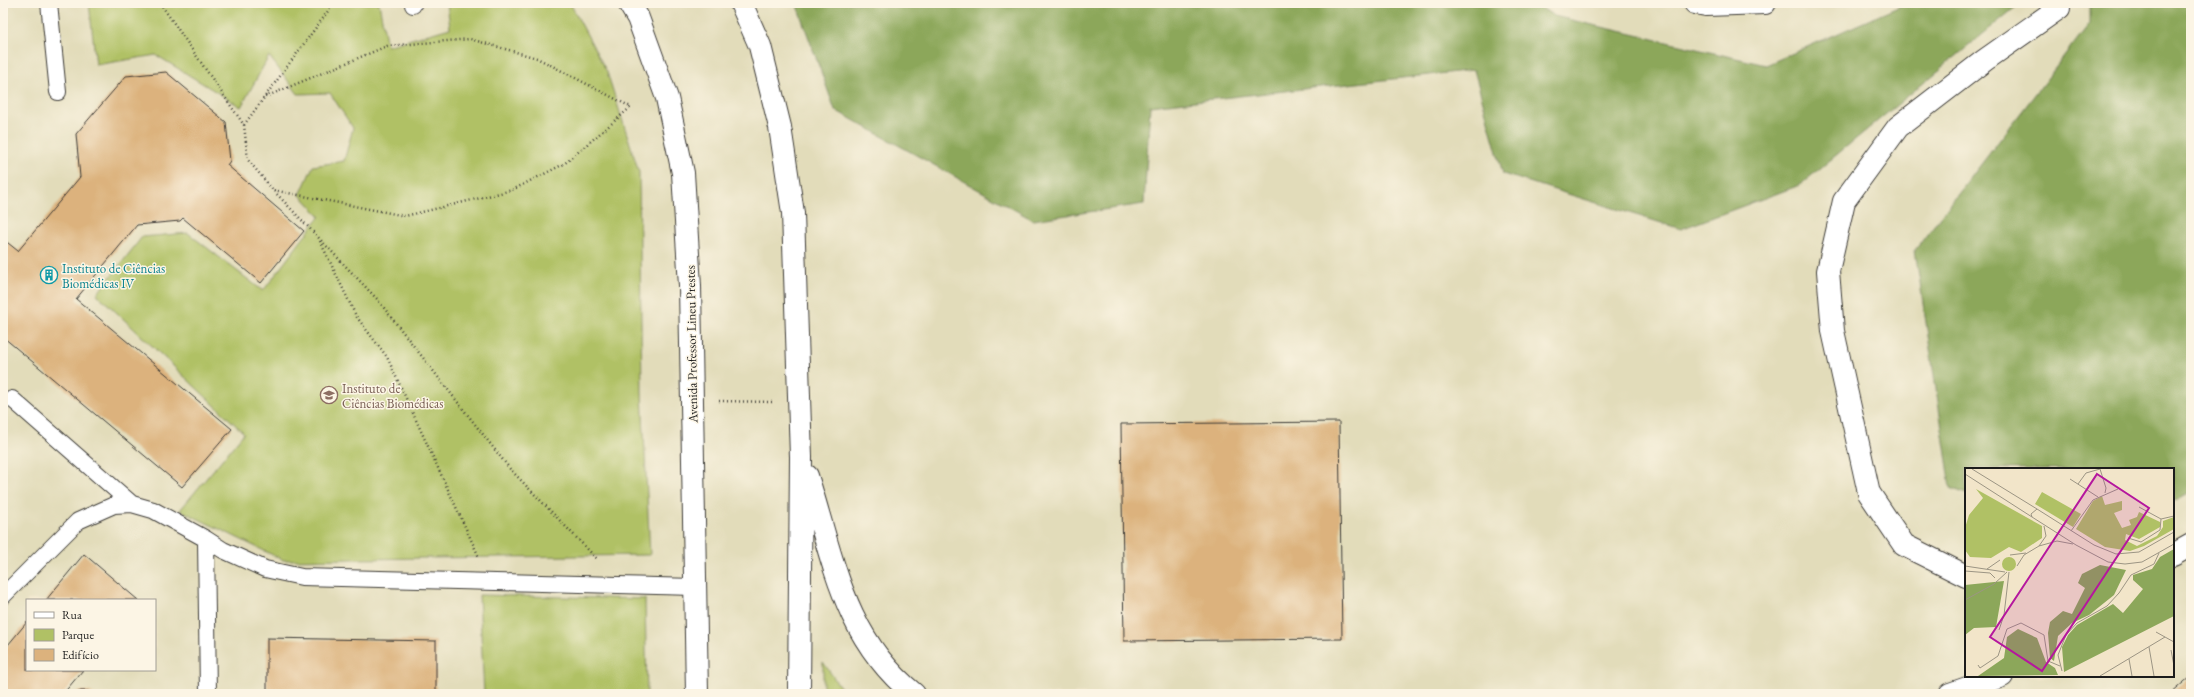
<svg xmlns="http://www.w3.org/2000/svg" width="2194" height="697" font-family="'EB Garamond',serif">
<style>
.built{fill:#e2dcba;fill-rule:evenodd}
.green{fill:#b0c165;stroke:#666e40}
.forest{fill:#8ca75a;stroke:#54623b}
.building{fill:#dcb27d}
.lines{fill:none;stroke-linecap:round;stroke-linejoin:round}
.lane-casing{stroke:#3c3a36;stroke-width:18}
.street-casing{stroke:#3c3a36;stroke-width:24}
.secondary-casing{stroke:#3c3a36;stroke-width:24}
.path{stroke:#3c3a36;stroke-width:2.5;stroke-dasharray:1 3;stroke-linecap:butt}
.lane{stroke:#fff;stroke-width:16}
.street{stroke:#fff;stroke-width:22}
.secondary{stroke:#fff;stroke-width:22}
.labels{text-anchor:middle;stroke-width:3;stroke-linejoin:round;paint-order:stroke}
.culture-label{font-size:13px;fill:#0d838f;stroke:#fcf5e5;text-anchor:start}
.street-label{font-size:13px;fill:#1c1c1c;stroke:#fcf5e5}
.education-label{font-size:13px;fill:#785e54;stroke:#fcf5e5;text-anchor:start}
.inset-road{fill:none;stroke:#9c9584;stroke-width:1}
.view{fill:#b5179e;fill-opacity:0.15;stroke:#b5179e;stroke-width:2}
.inset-edge{fill:none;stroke:#1c1c1c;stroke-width:2}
</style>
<rect width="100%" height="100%" fill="#fcf5e5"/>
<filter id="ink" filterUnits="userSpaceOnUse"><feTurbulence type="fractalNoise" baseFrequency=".025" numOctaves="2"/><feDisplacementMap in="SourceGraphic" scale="8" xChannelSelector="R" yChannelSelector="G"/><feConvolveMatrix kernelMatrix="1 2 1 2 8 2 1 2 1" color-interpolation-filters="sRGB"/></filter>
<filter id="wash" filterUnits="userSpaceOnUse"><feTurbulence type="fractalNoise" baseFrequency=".012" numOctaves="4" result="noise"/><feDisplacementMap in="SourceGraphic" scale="16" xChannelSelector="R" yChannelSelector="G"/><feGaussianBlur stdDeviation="0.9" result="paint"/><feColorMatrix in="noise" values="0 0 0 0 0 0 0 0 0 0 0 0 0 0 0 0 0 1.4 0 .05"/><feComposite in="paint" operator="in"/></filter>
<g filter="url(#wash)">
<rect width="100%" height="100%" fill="#f2e5c9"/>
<path class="built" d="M3,3H2191V694H3ZM1966,469H2173V676H1966ZM27,600H155V670H27Z"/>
<path class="green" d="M89,3H379L387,46L450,28L447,3H570L607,72L639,172L642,393L650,555L283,560L180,510L244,433L97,294L142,237L188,233L263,291L320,216L300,195L313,166L344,161L353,128L330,93L298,94L269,56L241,107L156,55L96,65Z
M479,595L645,599L647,694H484Z
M823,662L845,694H823Z"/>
<path class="forest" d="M796,3H1534L1554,16L1766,65L1907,3H2018L2017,6L1800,185L1681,229L1503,174L1474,70L1150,106L1144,204L1033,220L835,110Z
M2090,3H2191V493L2173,501V469H1966V494L1951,488L1915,250L2090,23Z"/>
<g id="blocks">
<path class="building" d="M166,72L226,122L230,161L227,165L304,231L261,283L183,218L180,221L137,225L76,299L232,429L182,487L3,337V239L18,251L80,177L76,134L126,76Z
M1339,422L1342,639L1124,641L1121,424Z
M84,554L138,600H46Z
M27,622V670H83L63,694H3V651Z
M267,638L436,641V694H267Z
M2191,676V694H2170Z
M81,691H88L94,694H74Z"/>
</g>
</g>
<g filter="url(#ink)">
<use href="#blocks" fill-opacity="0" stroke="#3c3a36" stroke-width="1"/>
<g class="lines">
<defs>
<path id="lane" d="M49,3L58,92
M413,3V5
M12,399L132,504
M206,539L208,694
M3,596L78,521L114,505L132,504L153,510L206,539L223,550L265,569L302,577L695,587"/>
<path id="street" d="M1695,3L1706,5L1765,3
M2173,555L2191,545
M1966,576L1904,545L1869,493L1833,331L1828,271L1844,201L1898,127L1985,60L2059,8V3
M1950,694L2002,676"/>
<path id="secondary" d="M629,3L638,18L667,98L683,173L690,286L697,694
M741,3L760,46L780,127L793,213L801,457L799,694
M807,476C833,557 843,637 914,694"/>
</defs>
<use href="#lane" class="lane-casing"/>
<use href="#street" class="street-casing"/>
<use href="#secondary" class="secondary-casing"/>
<path class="path" d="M160,3L244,125L248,160L273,190L377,299L510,469L598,560
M265,97L387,46L470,39L537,58L631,107L564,164L512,190L456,204L405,216L273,190
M244,125L334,3
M320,241L356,316L387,357L479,557
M719,401L772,402"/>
<use href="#lane" class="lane"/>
<use href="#street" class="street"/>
<use href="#secondary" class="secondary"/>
</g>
</g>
<defs>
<symbol id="building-ring" viewBox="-11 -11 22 22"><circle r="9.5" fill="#fcf5e5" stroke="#0f9aa8" stroke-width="1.5"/><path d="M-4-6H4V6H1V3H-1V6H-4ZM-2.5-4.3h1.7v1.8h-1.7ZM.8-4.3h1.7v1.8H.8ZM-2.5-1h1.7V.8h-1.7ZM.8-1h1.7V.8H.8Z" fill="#0f9aa8"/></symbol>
<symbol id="university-ring" viewBox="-11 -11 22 22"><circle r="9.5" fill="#fcf5e5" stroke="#8d6e63" stroke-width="1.5"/><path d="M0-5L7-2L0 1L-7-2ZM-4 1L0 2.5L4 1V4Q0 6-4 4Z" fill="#8d6e63"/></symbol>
</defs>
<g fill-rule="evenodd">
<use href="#building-ring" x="39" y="265" width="20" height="20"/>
<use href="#university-ring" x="319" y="385" width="20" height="20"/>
</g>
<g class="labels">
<g class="culture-label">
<text x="62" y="273">Instituto de Ciências<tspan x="62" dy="15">Biomédicas IV</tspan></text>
</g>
<g class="street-label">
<text transform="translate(691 344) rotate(-91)" y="5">Avenida Professor Lineu Prestes</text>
</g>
<g class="education-label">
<text x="342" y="393">Instituto de<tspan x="342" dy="15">Ciências Biomédicas</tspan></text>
</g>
</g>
<g transform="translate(1965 468)">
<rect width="209" height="209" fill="#f2e5c9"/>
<path d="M11,21L77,58V70L56,84L44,79L26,90L5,89L0,82V60L4,47L18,30ZM77,24L116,46L108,59L70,36ZM137,28L140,37L157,33V42L149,45L157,60L166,57L164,52L172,49L174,44L195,54V59L174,71L161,66L160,72L172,78L192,68L198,59V53L209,49V61L179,78L165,83L140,79L111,61L128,33ZM37 96a7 7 0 1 1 14 0a7 7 0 1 1-14 0Z" fill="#b0c165"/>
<path d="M209,81V148L99,204L97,179L103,167L112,157L148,136L158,145L178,121L168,112V107L187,101L195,89ZM135,97L161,102L149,127L124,147L107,155L93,168L89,193L85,190L83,165L85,154L98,143L107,146L120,120L113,115L117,106ZM39,113L31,159L9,160L0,167V117ZM53,161L72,170L81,194L90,200L93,207L13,208L39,190L42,169Z" fill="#8ca75a"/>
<path class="inset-road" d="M7,1L72,41M0,6L67,49M105,11L133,29M113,16L121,5L135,1L141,20L140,25M174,39L196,51L209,48M106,63L128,32L153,21M209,64L174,84L151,86L129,77L72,41L66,46L67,49L111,77L143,94L160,96L177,94L209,76M163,70L176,74L195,62L196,51M74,78L81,68L79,58M45,87L61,85M0,98L40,104M52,98L59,87L74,78L92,73L108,76M22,101L35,92M0,103L25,105L30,110M0,132L29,116L42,104M34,162L39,147L44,104M191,164L209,174M184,179L189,208M206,182L209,198M164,191L167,208M13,197L15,200L33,188L42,161L56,155L79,167L83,193L95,198M97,203L93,187L101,167L112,155L142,138L154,125L166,107L189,96L194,85M135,208L200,169"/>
<path class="view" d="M132,6L184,40L77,203L25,169Z"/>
<rect width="209" height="209" class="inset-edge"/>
</g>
<rect width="2194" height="697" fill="none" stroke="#fcf5e5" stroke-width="16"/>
<rect x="26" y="599" width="130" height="72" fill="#fcf5e5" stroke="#a29e95"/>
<rect x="34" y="612" width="20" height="6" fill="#ffffff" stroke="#a29e95"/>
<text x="62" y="619" font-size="12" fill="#1c1c1c">Rua</text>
<rect x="34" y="629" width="20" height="12" fill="#b0c165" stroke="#a29e95"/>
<text x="62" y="639" font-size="12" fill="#1c1c1c">Parque</text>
<rect x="34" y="649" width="20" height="12" fill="#dcb27d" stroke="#a29e95"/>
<text x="62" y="659" font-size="12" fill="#1c1c1c">Edifício</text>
</svg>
